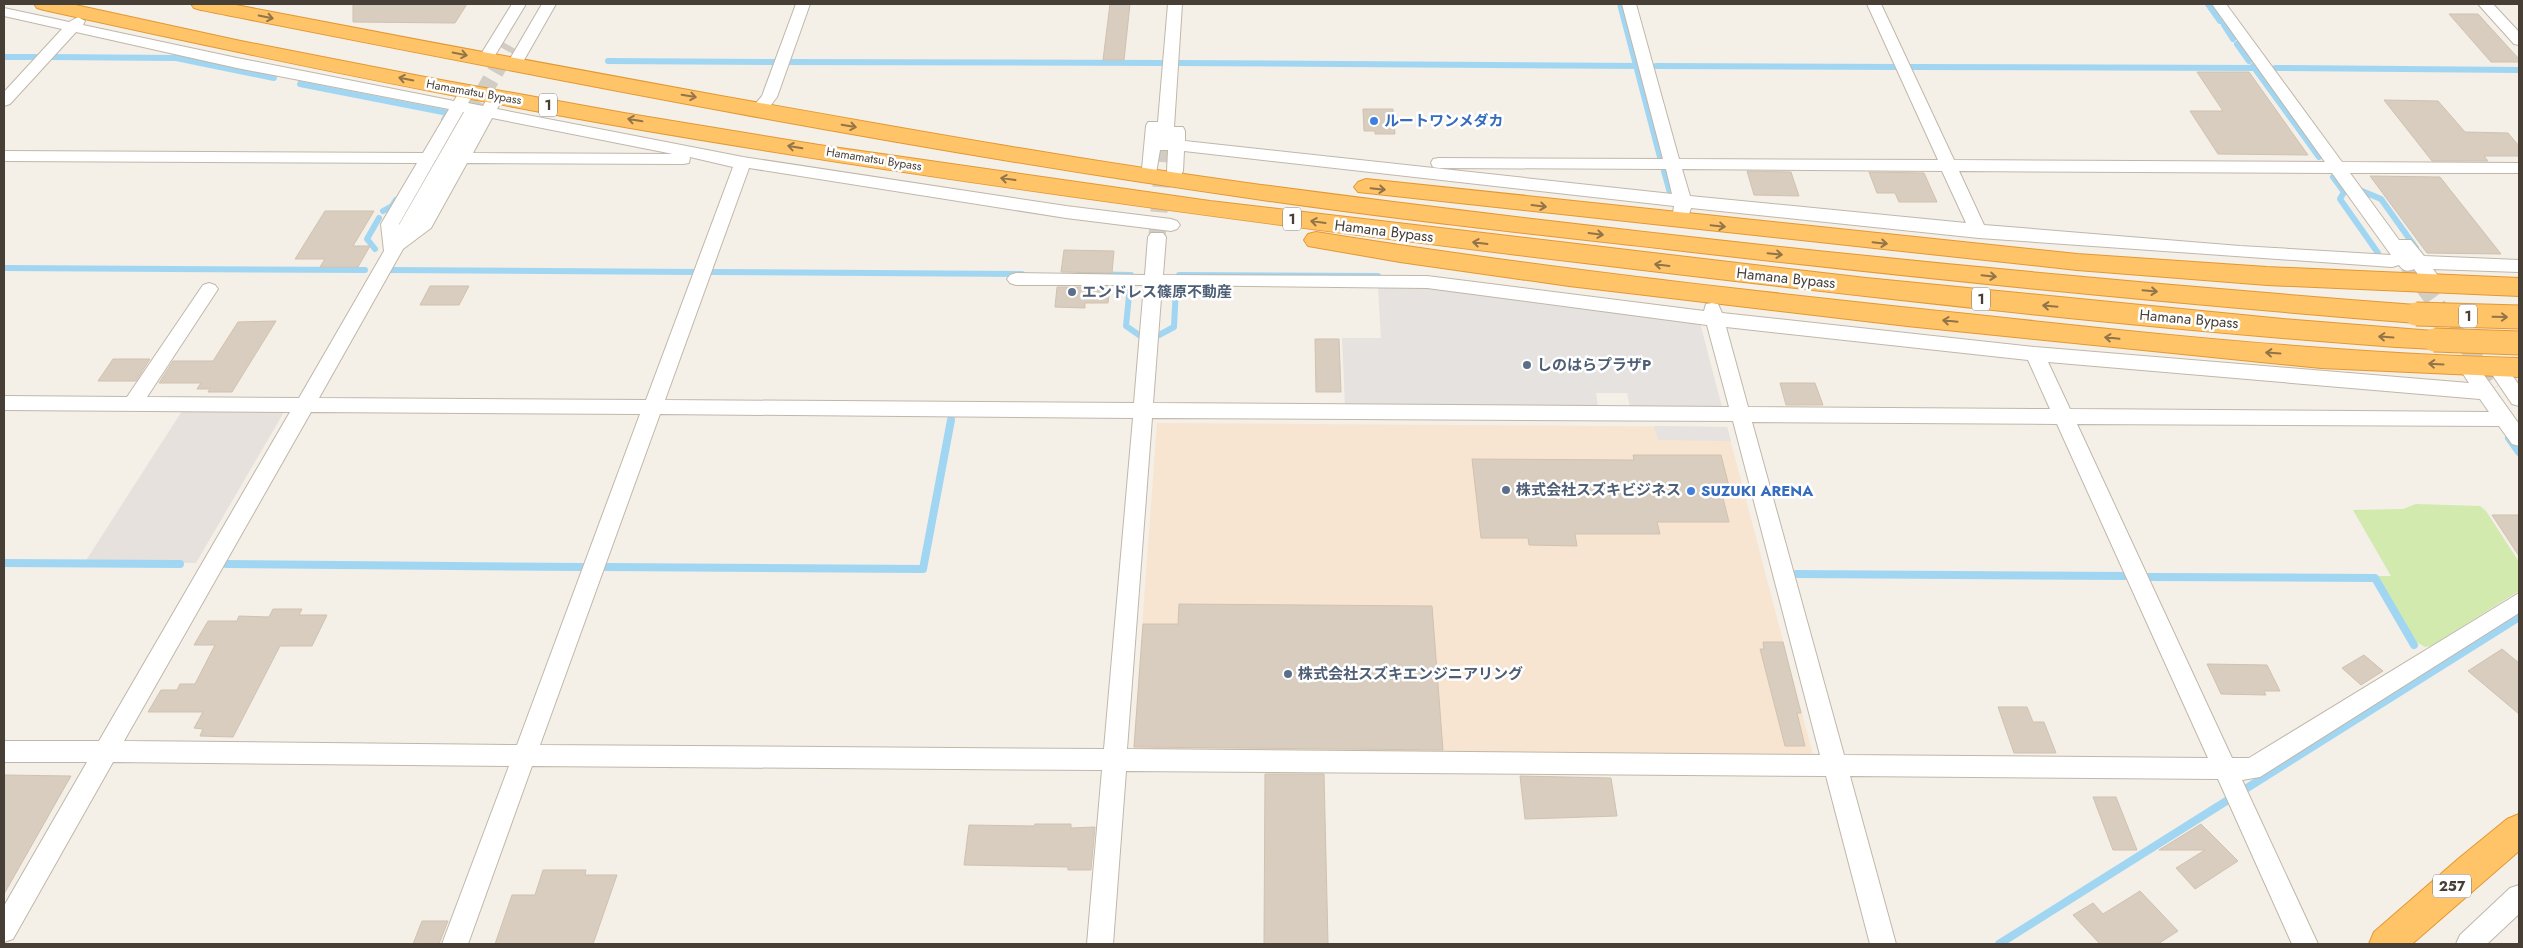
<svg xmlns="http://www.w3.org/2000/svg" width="2523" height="948" font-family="Jost,'Noto Sans JP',sans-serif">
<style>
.commercial{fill:#f7e5d1}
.industrial{fill:#e6e1dc}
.green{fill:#d2eaae}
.parking{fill:#e5e2df}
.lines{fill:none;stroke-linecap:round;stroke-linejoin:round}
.stream-far1{stroke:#a1d6f3;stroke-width:6}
.stream{stroke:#a1d6f3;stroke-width:8}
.building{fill:#d9cdbf;stroke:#d1c2af}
.street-tunnel{stroke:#d1ccc4;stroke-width:17;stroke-dasharray:17 8;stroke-linecap:butt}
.street-casing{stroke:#c0b7a9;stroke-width:2}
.highway-casing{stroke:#e39832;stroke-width:2}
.street{fill:#fff;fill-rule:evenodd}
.highway{fill:#ffc467;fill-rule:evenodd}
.highway-bridge-casing{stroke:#e39832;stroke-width:25;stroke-linecap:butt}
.highway-bridge{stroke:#ffc467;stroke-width:23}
.oneway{stroke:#91744a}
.shop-dot{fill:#3f7fe0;stroke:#fff;stroke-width:2}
.service-dot{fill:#5c6f8a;stroke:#fff;stroke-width:2}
.labels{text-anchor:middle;stroke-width:5;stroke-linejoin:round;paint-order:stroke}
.far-street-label{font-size:12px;fill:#473f36;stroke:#fff}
.shield{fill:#fff;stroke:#7e7972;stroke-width:1}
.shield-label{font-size:14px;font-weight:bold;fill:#473f36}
.shop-label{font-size:15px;font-weight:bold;fill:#366cbe;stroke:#fff;text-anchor:start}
.street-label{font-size:15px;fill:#473f36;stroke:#fff}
.service-label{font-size:15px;font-weight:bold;fill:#4e5e75;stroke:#fff;text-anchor:start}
</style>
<rect width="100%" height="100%" fill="#f4efe7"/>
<path class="commercial" d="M1157,423L1727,427L1813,755L1133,750Z"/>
<path class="industrial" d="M182,411L284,412L196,563L85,562Z"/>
<path class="green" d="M2416,504L2480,506L2486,511L2519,562V591L2431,646L2425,647L2413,640L2377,579L2379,576H2391L2353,510L2403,509Z"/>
<path class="parking" d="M1378,287L1427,288L1700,323L1722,407H1630L1627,393H1596L1598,407L1345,405L1342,338H1381Z
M1654,426L1727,427L1731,441L1658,440Z"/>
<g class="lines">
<path class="stream-far1" d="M1620,4L1660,157
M2208,4L2220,21
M2224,25L2233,39
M2237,44L2249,61
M4,57H36
M50,57L176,58L274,78
M608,61L775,62
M789,62L1164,63
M1178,63L1639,66
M1656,66L1896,67
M2253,66L2319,157
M1910,67L2257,68
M2275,68L2519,70
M300,84L448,113L444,120
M1664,171L1670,193
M2333,177L2344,192L2340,199L2378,253
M2362,191L2381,199L2416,248
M383,211L392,206L396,200
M375,249L367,239L379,218
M4,268L365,270
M391,270L695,272
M711,272L1022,274
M1079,274L1131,275
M1179,275L1378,276
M1130,285L1126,326L1139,335
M1159,335L1174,327L1176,287"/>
<path class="stream" d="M2509,438L2519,452
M4,563L180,564
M226,564L582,567
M606,567L923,569L951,420
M1796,574L2125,576
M2149,577L2375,578L2414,645
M2247,788L2519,617
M1999,944L2228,800"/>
</g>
<path class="building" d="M353,4H467L455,23L353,22Z
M1110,4H1130L1124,60H1103Z
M2449,14H2478L2519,59V62H2491Z
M2197,72H2249L2308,155L2218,154L2190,111H2223Z
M2384,100L2438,101L2465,132L2508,133L2519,146V156H2484L2488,161H2432Z
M1363,109H1393L1395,134H1375V131H1364Z
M1747,171L1791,172L1799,196L1754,195Z
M1869,172L1924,173L1937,202H1899L1895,193H1877Z
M2370,176L2440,177L2501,254L2427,253Z
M325,211H374L353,246H370L358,267H320L325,259H295Z
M1064,250L1114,251L1112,273L1061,272Z
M430,286H469L459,305H420Z
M1057,287H1110L1108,303H1085V308L1055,307Z
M276,321L232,392H208L210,389H197L201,383H159L173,361H213L238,322Z
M1315,339H1339L1341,392H1316Z
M113,359H150L136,381H98Z
M1780,383H1815L1823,405H1786Z
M1633,455H1721L1731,494H1722L1729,522H1657L1660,534H1575L1577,546L1529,545L1528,538H1481L1472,459L1634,460Z
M2492,515H2519V556Z
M1179,604L1432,606L1443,750L1134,747L1143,624H1178Z
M273,609H302L299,615H327L312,646H280L233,737L200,736L203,729L194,728L203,712H148L161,690H177L180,684H195L215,645H194L208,621H237L239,616L269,617Z
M1763,642H1783L1801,713H1797L1805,746H1785L1760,649H1764Z
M2502,649L2519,663V714L2468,671Z
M2364,655L2383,671L2361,685L2342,668Z
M2207,664L2267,665L2280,691H2264L2266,695L2221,694Z
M1998,707H2027L2033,722H2044L2056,753H2014Z
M1265,774H1324L1328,944H1264Z
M4,775L71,776L4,894Z
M1520,776L1611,778L1617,816L1525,819Z
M2093,797H2116L2137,850H2113Z
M1035,824H1071V828L1095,827L1091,870H1068V867L964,865L969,825L1034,826Z
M2201,824L2238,861L2195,889L2176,868L2205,850H2159Z
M543,870H586L585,875H617L593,944H495L512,895H535Z
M2140,891L2178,931L2158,944H2100L2073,915L2093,903L2103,914Z
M422,921H448L439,944H413Z"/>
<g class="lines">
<path class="street-tunnel" d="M470,116L510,46
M1157,237L1164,146
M2408,265L2496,387"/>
<defs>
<path id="street" d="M512,4H526L491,62H481L478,59Z
M542,4H556L520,67H510L507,64Z
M796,4H810L777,97L765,113H753L751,109L762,96Z
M1168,4H1182L1174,127H1183L1185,131V141L1672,194L1666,169L1439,168L1433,167L1431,163L1433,159L1439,158L1663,159L1622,4H1636L1679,159L1938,160L1867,4H1881L1954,160L2325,162L2212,4H2226L2342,162L2519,163V173H2350L2399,240H2411L2424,256L2519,260V272L2433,269L2444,284L2441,288C2427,293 2422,279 2414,269C2407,272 2403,271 2399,265L2392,267L1979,238L1691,208L1688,217H1676L1673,213L1674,206L1184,151L1183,171L1181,175H1169L1167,171L1168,150H1160L1156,173H1144L1142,169L1146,126L1148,122H1158ZM1682,169L1942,171L1966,223L1690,196ZM1959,171L2332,173L2391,255L2240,246L1984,225Z
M2478,4H2493L2519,32V45L2514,44Z
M4,8L69,22L78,17L85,21L83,25L237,58L454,101L458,94L464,92L472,97L468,103L483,106L487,99L493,97L501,102L497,109L743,157L1066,206L1171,219L1177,221L1180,225L1177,229L1171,231L1066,218L749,168L665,400L1134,403L1144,285H1016L1010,283L1007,279L1010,275L1016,273L1145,275L1148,237L1151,233H1163L1166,237L1163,275L1427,276L1704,311L1706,304L1712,303L1718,304L1722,313L2035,347L2469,383L2458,366L2460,361L2467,359L2474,361L2519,424V446L2512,444L2499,426L2077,424L2232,758H2249L2519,593V613L2260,777L2242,780L2318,944H2292L2218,779L1850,776L1896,944H1870L1826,776L1126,771L1113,944H1087L1102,770L532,766L468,944H442L509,766L113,762L13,939L4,942V906L87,762H4V741H99L290,412L4,410V396L127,397L203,285L209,283L215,285L218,289L147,397L299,398L384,251L381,224L417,163L4,161V151L423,153L449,109L237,68L76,32L10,104L4,106V92L62,29L4,16ZM463,112H464L399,225V224ZM492,118L673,154L473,153ZM690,157L733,167L646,400L319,398L403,249L431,228L467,163L683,164L689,163ZM1162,285L1427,288L1707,325L1729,407L1153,403ZM1726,327L2028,360L2050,409L1748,407ZM2048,362L2480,399L2489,412L2070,409ZM311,412L640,414L517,745L124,741ZM660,414L1133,418L1104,749L540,745ZM1152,418L1733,421L1820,755L1127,749ZM1752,422L2057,424L2208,758L1844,755Z
M2496,360L2503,362L2519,385V406L2512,404L2487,367L2489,362Z
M2519,885V914L2487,944H2456L2460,935L2510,888Z"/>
<path id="highway" d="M34,4H71L236,40L430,78L624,113L819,145L1210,201L1866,278L2283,319L2434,331L2443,333L2447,340L2443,347L2434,349L2396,347C2122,327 1849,295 1576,262C1260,224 944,182 630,128C433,94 238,53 44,10L37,8Z
M191,4H231C394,36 558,66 721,96C896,127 1071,159 1247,183C1635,235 2026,275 2416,305L2425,308L2429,314L2425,320L2416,323C2166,303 1916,278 1666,249C1524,233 1383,218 1242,197C893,147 547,78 201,10L194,8Z
M1366,179L2077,254L2267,267L2519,278V296L2267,285L2077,270L1358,192L1354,187L1358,182Z
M1316,232C1532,267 1750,291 1968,314C2151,334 2334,353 2519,358V377L2321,368L1907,326L1569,286L1400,262L1308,246L1304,240L1308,234Z
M2519,814V851L2412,944H2369L2374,932L2458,859L2507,819Z"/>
</defs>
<use href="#street" class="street-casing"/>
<use href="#highway" class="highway-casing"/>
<use href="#street" class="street"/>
<use href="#highway" class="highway"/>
<defs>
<path id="highway-bridge" d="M2416,314L2519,317
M2434,340L2519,343"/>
</defs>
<use href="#highway-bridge" class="highway-bridge-casing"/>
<use href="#highway-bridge" class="highway-bridge"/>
</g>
<defs><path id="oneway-shaft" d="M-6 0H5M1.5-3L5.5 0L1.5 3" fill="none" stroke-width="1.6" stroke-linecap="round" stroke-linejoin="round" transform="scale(1.25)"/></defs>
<g class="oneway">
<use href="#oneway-shaft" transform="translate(266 17) rotate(12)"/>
<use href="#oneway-shaft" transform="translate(460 54) rotate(11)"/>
<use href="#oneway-shaft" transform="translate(406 79) rotate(-169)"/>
<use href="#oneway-shaft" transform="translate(689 96) rotate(10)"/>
<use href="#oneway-shaft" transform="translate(635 120) rotate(-170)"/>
<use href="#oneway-shaft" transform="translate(849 126) rotate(10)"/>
<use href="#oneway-shaft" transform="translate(795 147) rotate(-171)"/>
<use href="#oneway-shaft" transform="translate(1008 179) rotate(-172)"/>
<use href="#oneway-shaft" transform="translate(1378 189) rotate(6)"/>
<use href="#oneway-shaft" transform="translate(1539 206) rotate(7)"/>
<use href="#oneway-shaft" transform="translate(1318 222) rotate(-172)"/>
<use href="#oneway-shaft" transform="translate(1718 226) rotate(6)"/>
<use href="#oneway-shaft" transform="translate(1596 234) rotate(7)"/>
<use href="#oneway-shaft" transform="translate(1480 243) rotate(-173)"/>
<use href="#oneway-shaft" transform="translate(1880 243) rotate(6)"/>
<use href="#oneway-shaft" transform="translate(1775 254) rotate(6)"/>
<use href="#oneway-shaft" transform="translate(1662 265) rotate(-173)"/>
<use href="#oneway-shaft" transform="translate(1989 276) rotate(6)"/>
<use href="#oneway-shaft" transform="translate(2150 291) rotate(5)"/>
<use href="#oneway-shaft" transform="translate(2050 306) rotate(-175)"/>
<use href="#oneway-shaft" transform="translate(2500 317) rotate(1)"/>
<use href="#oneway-shaft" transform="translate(1950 321) rotate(-174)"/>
<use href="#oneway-shaft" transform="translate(2386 337) rotate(-176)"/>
<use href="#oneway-shaft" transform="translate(2112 338) rotate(-174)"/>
<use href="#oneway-shaft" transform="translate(2273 353) rotate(-176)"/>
<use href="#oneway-shaft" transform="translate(2436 364) rotate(-177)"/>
</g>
<g class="shop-dot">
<circle cx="1374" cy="121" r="5"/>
<circle cx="1691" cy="491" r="5"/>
</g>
<g class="service-dot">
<circle cx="1072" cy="292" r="5"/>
<circle cx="1527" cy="365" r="5"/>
<circle cx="1506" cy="490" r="5"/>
<circle cx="1288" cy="674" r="5"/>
</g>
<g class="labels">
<g class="far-street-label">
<text transform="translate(474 92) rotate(10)" y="4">Hamamatsu Bypass</text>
<text transform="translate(874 159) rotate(9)" y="4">Hamamatsu Bypass</text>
</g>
<g class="shield">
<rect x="539" y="93.5" width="18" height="23" rx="4"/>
<rect x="1283" y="207.5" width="18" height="23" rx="4"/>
<rect x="1972" y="287.5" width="18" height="23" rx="4"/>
<rect x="2459" y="304.5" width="18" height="23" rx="4"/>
<rect x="2433" y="874.5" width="38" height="23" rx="4"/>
</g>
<g class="shield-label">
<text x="548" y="110">1</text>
<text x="1292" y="224">1</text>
<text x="1981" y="304">1</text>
<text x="2468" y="321">1</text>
<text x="2452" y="891">257</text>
</g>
<g class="shop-label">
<text x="1384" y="126">ルートワンメダカ</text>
<text x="1701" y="496">SUZUKI ARENA</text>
</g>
<g class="street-label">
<text transform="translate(1384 231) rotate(7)" y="5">Hamana Bypass</text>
<text transform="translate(1786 278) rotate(6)" y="5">Hamana Bypass</text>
<text transform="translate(2189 319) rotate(5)" y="5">Hamana Bypass</text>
</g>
<g class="service-label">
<text x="1082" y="297">エンドレス篠原不動産</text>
<text x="1537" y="370">しのはらプラザP</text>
<text x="1516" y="495">株式会社スズキビジネス</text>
<text x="1298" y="679">株式会社スズキエンジニアリング</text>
</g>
</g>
<rect width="2523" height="948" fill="none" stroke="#473f36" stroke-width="10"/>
</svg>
